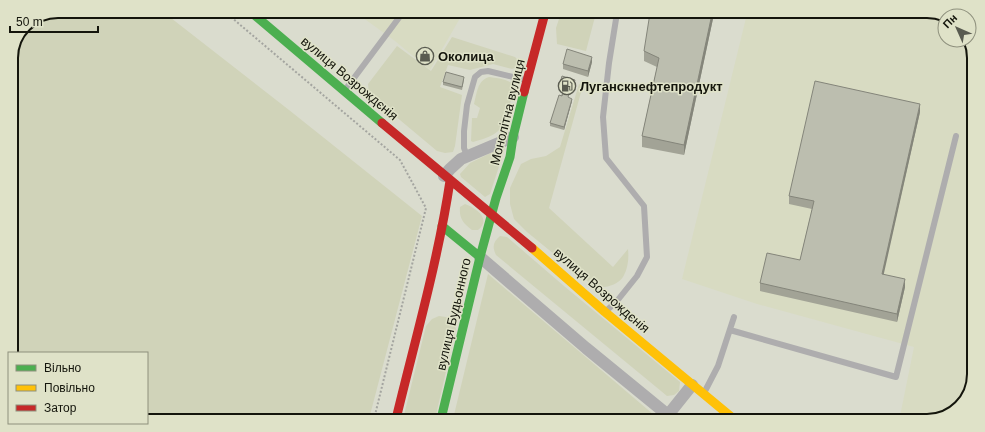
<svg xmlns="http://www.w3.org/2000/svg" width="985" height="432" font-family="Arial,sans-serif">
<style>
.built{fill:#d8dbc2}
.green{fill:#d0d3b9}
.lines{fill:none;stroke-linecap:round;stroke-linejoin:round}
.path{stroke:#a4a5a0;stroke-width:2;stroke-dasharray:2 2;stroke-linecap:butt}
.lane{stroke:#aeadae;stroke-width:6}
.street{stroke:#aeadae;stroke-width:12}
.fast{stroke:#4caf50;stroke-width:9}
.slow{stroke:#ffc107;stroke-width:9}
.jam{stroke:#c62828;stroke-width:9}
.wall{fill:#a2a396}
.shaded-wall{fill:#84857a}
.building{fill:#bcbeaf;stroke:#84857a}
.labels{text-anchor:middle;stroke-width:3;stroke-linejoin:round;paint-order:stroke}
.poi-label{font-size:13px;font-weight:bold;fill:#14150c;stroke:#dfe2c8;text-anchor:start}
.street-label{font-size:13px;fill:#14150c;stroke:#dfe2c8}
.rim{fill:none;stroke:#14150c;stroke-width:2}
</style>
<rect width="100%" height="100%" fill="#dadcce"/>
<path class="built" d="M355,12L463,13L430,70L395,41Z
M747,14L945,15L947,16H945V40H968L974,54L970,392L953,413L928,421H899L914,347L757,304L682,279Z"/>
<path class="green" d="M58,11H162L289,110L422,216L369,419L147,418V353H12L13,51L25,24Z
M561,13H596L586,51L557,44L556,28Z
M452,37L515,57L518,60L517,67L512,69L493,64L470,70L448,65L440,87L462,95L455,146L453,152L445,153L437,151L376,100L369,93L368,84L397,46L431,71Z
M489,77C495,78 509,79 512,84C515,89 513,95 511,100C504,128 503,134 473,142L471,141L472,118H477L480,108L474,104C477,93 477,81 489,77Z
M579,84L583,85L549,208L613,267L628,249C629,258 628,269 623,277C617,286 601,290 592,285L527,232L514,219L510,204V188L521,164L531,159L546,156L560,147Z
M501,148H505L490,194L485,197L461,177L460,174L470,163Z
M465,204C476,208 492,219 478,230H472C463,223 459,218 460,207Z
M500,236L507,237L564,286L680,382L679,391L674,395L667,396L661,391L496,255C492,247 493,242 500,236Z
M488,274L660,420L453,419Z
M439,316L446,317L452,320L456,329L435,419H403L426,326L432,319Z"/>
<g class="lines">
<path class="path" d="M225,12L400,160L426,208L374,419"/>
<path class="lane" d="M345,90L401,15
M467,156L464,148V131L467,105L475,77L481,72L488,71L526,80
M605,312L617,301L637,276L647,257L644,206L606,158L603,117L609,63L617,13
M730,330L896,377L956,136
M704,393L718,366L734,317"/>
<path class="street" d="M444,176L450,169L461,159L513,137
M480,257L586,348L674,420
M668,415L692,385"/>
<path class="fast" d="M251,12L382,123
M442,226L480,257
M441,419L480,257L496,198L510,157L513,137L524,92"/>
<path class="slow" d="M532,248L605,312L735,420"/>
<path class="jam" d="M524,92L545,13
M382,123L532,248
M396,419C415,340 438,261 450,181"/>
</g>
<path class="wall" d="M714,14L684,155L642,147V136L657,67L644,61V51Z
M592,62L588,77L563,69V64Z
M464,80L462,90L443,85V82Z
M575,83L572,94L570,93L568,97L572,101L564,130L550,126V123L563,91L559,90V87Z
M920,112L883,274L905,287L897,322L760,291V283L800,260L812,209L789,204V196Z"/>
<path class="shaded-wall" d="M712,14H714L684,155V145Z
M592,57V62L588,77V71Z
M575,80V83L572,94V91Z
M572,99V101L564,130V127Z
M920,104V112L882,282V274Z
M905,279V287L897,322V314Z"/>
<path class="building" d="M650,13L712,14L684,145L642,136L659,58L644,51Z
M567,49L592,57L588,71L563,64Z
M446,72L464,77L462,87L443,82Z
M562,76L575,80L572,91L570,90L568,97L572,99L564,127L550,123L559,95L562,96L564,89L559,87Z
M815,81L920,104L882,274L905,279L897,314L760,283L767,253L800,260L814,201L789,196Z"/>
<defs>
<symbol id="shop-ring" viewBox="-11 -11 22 22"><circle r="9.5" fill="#dfe2c8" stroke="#595b50" stroke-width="1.5"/><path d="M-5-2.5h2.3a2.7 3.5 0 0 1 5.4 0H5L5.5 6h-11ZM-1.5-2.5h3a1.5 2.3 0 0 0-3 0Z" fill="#595b50"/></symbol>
<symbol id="fuel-ring" viewBox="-11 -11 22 22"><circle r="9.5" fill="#dfe2c8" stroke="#595b50" stroke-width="1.5"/><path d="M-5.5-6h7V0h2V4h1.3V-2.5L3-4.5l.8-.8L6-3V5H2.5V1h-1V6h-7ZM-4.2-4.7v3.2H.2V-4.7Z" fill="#595b50"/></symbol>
</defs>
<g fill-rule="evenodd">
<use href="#shop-ring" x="415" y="46" width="20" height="20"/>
<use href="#fuel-ring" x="557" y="76" width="20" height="20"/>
</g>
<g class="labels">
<g class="poi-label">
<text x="438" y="61">Околица</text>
<text x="580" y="91">Луганскнефтепродукт</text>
</g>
<g class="street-label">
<text transform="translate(350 78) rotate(40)" y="5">вулиця Возрождєнія</text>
<text transform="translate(507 112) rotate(-76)" y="5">Монолітна вулиця</text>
<text transform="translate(602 290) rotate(41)" y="5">вулиця Возрождєнія</text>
<text transform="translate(453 314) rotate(-77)" y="5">вулиця Будьонного</text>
</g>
</g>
<path d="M0 0H985V432H0ZM58 18H927A40 40 0 0 1 967 58V374A40 40 0 0 1 927 414H58A40 40 0 0 1 18 374V58A40 40 0 0 1 58 18Z" fill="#dfe2c8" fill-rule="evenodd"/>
<path class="rim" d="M58 18H927A40 40 0 0 1 967 58V374A40 40 0 0 1 927 414H58A40 40 0 0 1 18 374V58A40 40 0 0 1 58 18Z"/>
<rect x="8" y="352" width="140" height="72" fill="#dfe2c8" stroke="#8e907d"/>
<rect x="16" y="365" width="20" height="6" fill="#4caf50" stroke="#8e907d"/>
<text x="44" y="372" font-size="12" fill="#14150c">Вільно</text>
<rect x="16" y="385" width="20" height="6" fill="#ffc107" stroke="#8e907d"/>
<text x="44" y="392" font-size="12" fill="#14150c">Повільно</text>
<rect x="16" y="405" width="20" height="6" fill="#c62828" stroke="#8e907d"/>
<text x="44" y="412" font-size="12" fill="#14150c">Затор</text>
<g transform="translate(957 28) rotate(315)"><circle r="19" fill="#dfe2c8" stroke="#8e907d"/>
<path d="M0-3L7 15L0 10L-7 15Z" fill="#595b50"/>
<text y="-6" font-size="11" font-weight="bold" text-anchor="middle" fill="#14150c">Пн</text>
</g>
<path d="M10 26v6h88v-6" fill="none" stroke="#14150c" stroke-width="2"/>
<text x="16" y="26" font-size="12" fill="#14150c" stroke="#dfe2c8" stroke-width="3" paint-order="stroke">50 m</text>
</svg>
